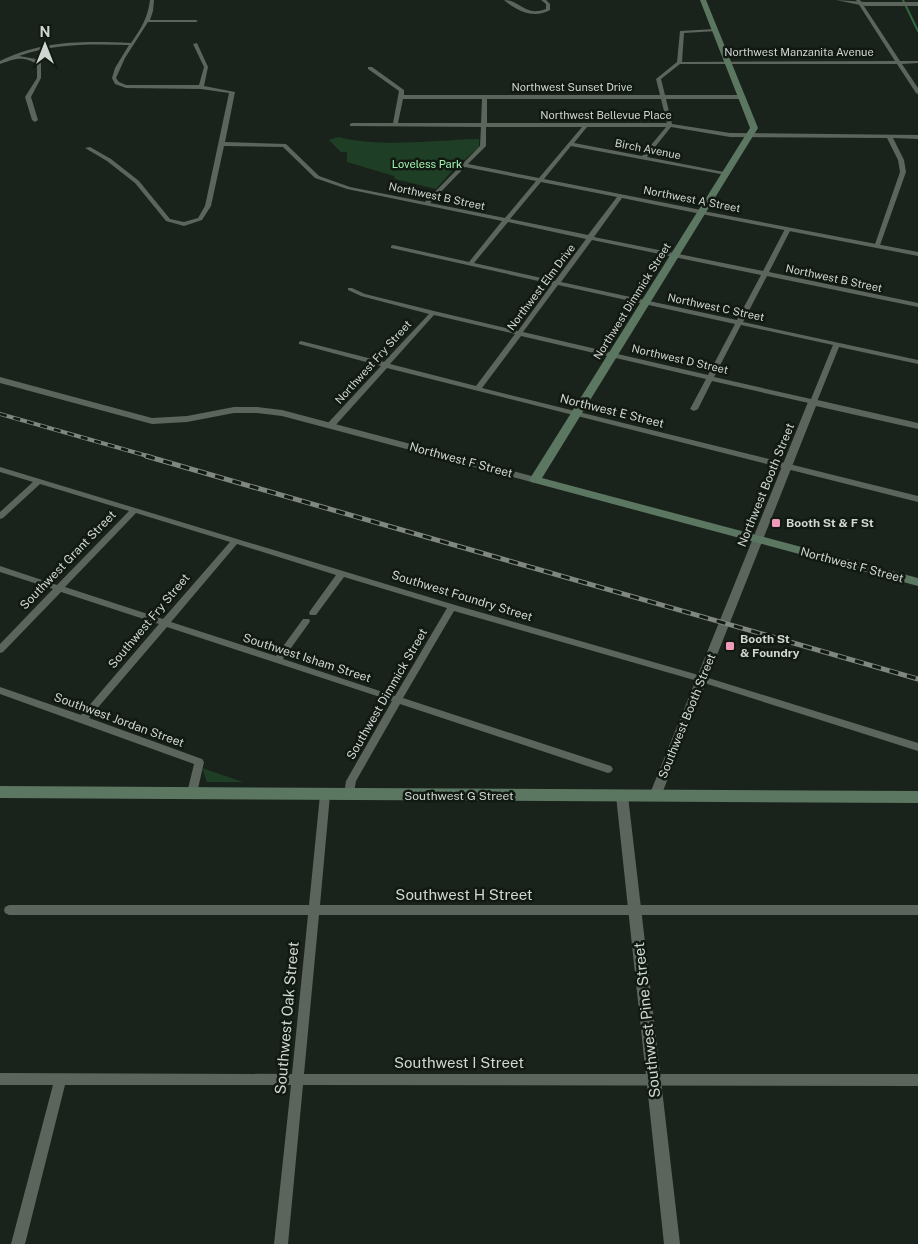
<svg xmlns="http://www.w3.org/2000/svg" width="918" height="1244" font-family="'Public Sans',sans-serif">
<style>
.green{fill:#1e3e25}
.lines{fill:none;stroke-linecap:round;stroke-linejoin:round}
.stream{stroke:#316a3e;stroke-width:2}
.minor{fill:#5b655c;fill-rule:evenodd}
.tertiary{fill:#5b655c;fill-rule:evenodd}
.secondary{fill:#5c7761;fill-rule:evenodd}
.rail-far1-casing{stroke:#7f8780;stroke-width:4}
.rail-casing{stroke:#7f8780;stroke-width:5}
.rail-far1{stroke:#111912;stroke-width:2.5;stroke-dasharray:7;stroke-linecap:butt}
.rail{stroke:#111912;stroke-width:3;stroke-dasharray:9;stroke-linecap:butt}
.poi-dot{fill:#ef9ab8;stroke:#111912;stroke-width:2}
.labels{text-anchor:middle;stroke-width:5;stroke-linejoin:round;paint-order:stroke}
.far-street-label{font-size:11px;fill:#d0d6d1;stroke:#111912}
.far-park-label{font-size:11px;fill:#a2f5b2;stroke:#111912}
.street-label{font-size:12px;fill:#d0d6d1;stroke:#111912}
.poi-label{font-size:12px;font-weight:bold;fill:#d0d6d1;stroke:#111912;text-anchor:start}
.near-street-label{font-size:15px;fill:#d0d6d1;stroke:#111912}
</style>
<rect width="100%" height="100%" fill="#1a231b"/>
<path class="green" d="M338,137C381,148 435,140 479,139V147L453,170L436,189L395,179L394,176L347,162V152H341L329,140Z
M202,768L243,782H207Z"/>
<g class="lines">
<path class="stream" d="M903,0L918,31"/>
<path class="minor" d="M150,0H154L153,11L150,20H196L198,21L196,22H148L125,58L116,78L119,82L126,85H199L204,67L193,44L197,43L208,67L204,86L235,92L225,142L286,144L319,176L350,187L425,202L480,146L481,127L350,126V124L352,123H393L399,91L368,69V67H372L404,90V95H660L656,79L677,62L680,31L715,29H717V31L684,33L682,62L895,61L856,0H860L900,61H918V63L902,64L918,88V94L916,93L897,64H680L661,79L665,95H743L746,97L743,99H666L672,124L730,133L918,135V139L893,138L904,160L906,172L879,248L874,247L900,172L898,160L887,138L730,137L671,127L647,157L724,172L727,174L726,175L571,146L544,179L701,210L704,212L701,214L622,198L594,237L763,271L785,229L790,228L791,229L769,272L918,303V307L767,276L743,322L918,360V364L839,347L816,404H813L712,381L698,409L694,411L690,409L706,379L521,336L482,388L918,496V502L387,368L333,428H327V424L381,366L299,344V342L301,341L384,362L429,314L361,296L348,290V288H352L365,294L434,311L518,331L552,284L391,248V246L393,245L469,262L502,221L347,189L315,178L283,147L224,146L211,206L202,220L184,226L166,221L135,183L107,161L85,148L90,147L111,159L139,181L170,219L184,222L198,218L205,206L229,93L201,89L126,88L115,84L112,78L115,68L129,45C91,44 55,43 19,56L36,59L41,63V78L31,97L38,120L35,122L32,120L25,97L37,78V64C22,55 14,59 0,64V61C43,40 84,41 131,43C141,29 148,17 150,0ZM403,99H482L481,123H398ZM487,99H661L667,123H487ZM486,127H582L539,178L468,164L486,146ZM587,127H666L642,156L574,143ZM465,167L536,181L505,218L430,203ZM541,182L617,197L588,235L510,219ZM508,222L586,239L555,281L474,263ZM592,240L761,275L737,320L561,282ZM558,285L735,324L708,375L523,332ZM434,315L515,334L476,386L390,364ZM741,325L833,345L811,399L714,377Z
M504,0C520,0 524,17 546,9V4L541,0H546L550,4V10C534,19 517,11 504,0Z
M0,467L455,605L702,676L918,743V751L701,682L454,611L403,698L611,766L613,769L611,772L608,773L400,704L356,781L353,798L349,799L345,798L344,795L346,781L392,701L167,627L89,718L202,759L204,762L197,793L196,796L192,797L188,796L187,793L194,764L0,694V687L81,715L159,624L61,592L3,652L0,653V644L53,589L0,572V566L57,585L129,511L40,484L3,518L0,519V512L33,482L0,472ZM136,513L230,542L163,619L65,587ZM237,544L336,575L310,611L309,613L310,615H316L344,577L447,608L395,696L283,659L309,623L310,621L309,619H303L276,656L171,622Z
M325,791L329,792L330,795L320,905H918V915H319L304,1074H918V1086L303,1085L288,1244H274L291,1085H65L25,1244H11L53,1085H0V1073L292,1074L308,915H9L5,913L4,910L5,907L9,905H309L320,795L321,792Z"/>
<path class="tertiary" d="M836,0L865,2H918V6H865Z
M698,210L918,252V256L701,214H698Z
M0,377L152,418L187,416L234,407H257L282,410L539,478L540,480L535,483L282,416L257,413H234L187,422L152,424L0,383Z
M813,399L918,423V429L816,406L661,796L660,800L655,801L650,800L649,796L808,402Z
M622,791L627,792L628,796L680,1244H664L616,796L617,792Z"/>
<path class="secondary" d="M700,0H706L758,128L542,478L918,578V586L531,482L529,480L750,128Z
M0,786L918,791V803L0,798Z"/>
<defs>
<path id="rail-far1" d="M0,414L151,457"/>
<path id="rail" d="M146,456L918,679"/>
</defs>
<use href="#rail-far1" class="rail-far1-casing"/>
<use href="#rail" class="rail-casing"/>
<use href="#rail-far1" class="rail-far1"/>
<use href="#rail" class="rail"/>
</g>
<g class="poi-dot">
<rect x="771" y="518" width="10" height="10" rx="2.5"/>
<rect x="725" y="641" width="10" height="10" rx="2.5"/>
</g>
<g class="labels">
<g class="far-street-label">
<text x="799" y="56">Northwest Manzanita Avenue</text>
<text x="572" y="91">Northwest Sunset Drive</text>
<text x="606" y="119">Northwest Bellevue Place</text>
<text transform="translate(648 149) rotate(11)" y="4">Birch Avenue</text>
<text transform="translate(437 196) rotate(12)" y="4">Northwest B Street</text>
<text transform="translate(692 199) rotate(11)" y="4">Northwest A Street</text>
<text transform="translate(834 278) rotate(12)" y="4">Northwest B Street</text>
<text transform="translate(541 287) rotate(-53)" y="4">Northwest Elm Drive</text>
<text transform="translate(632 301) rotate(-58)" y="4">Northwest Dimmick Street</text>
<text transform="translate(716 307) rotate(12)" y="4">Northwest C Street</text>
<text transform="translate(680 359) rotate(13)" y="4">Northwest D Street</text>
<text transform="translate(373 362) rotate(-48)" y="4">Northwest Fry Street</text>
</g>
<g class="far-park-label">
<text x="427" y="168">Loveless Park</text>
</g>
<g class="street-label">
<text transform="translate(612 411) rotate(14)" y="4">Northwest E Street</text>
<text transform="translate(461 460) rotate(15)" y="4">Northwest F Street</text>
<text transform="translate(766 485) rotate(-68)" y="4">Northwest Booth Street</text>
<text transform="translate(68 560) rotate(-46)" y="4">Southwest Grant Street</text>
<text transform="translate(852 565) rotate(15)" y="4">Northwest F Street</text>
<text transform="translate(462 596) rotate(17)" y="4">Southwest Foundry Street</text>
<text transform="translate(149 621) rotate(-50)" y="4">Southwest Fry Street</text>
<text transform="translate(307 658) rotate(18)" y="4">Southwest Isham Street</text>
<text transform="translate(387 694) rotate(-60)" y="4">Southwest Dimmick Street</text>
<text transform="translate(687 716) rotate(-68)" y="4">Southwest Booth Street</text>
<text transform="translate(119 720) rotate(20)" y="4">Southwest Jordan Street</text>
<text x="459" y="800">Southwest G Street</text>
</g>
<g class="poi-label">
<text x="786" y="527">Booth St &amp; F St</text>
<text x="740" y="643">Booth St<tspan x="740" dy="14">&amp; Foundry</tspan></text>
</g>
<g class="near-street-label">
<text x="464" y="900">Southwest H Street</text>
<text transform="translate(287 1018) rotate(-85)" y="5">Southwest Oak Street</text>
<text transform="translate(647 1020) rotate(-96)" y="5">Southwest Pine Street</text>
<text x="459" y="1068">Southwest I Street</text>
</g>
</g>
<g transform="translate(45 45)" stroke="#111912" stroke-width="4" paint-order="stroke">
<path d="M0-4L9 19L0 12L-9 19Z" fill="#d0d6d1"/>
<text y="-8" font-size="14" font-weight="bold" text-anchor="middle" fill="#d0d6d1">N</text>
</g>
</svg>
